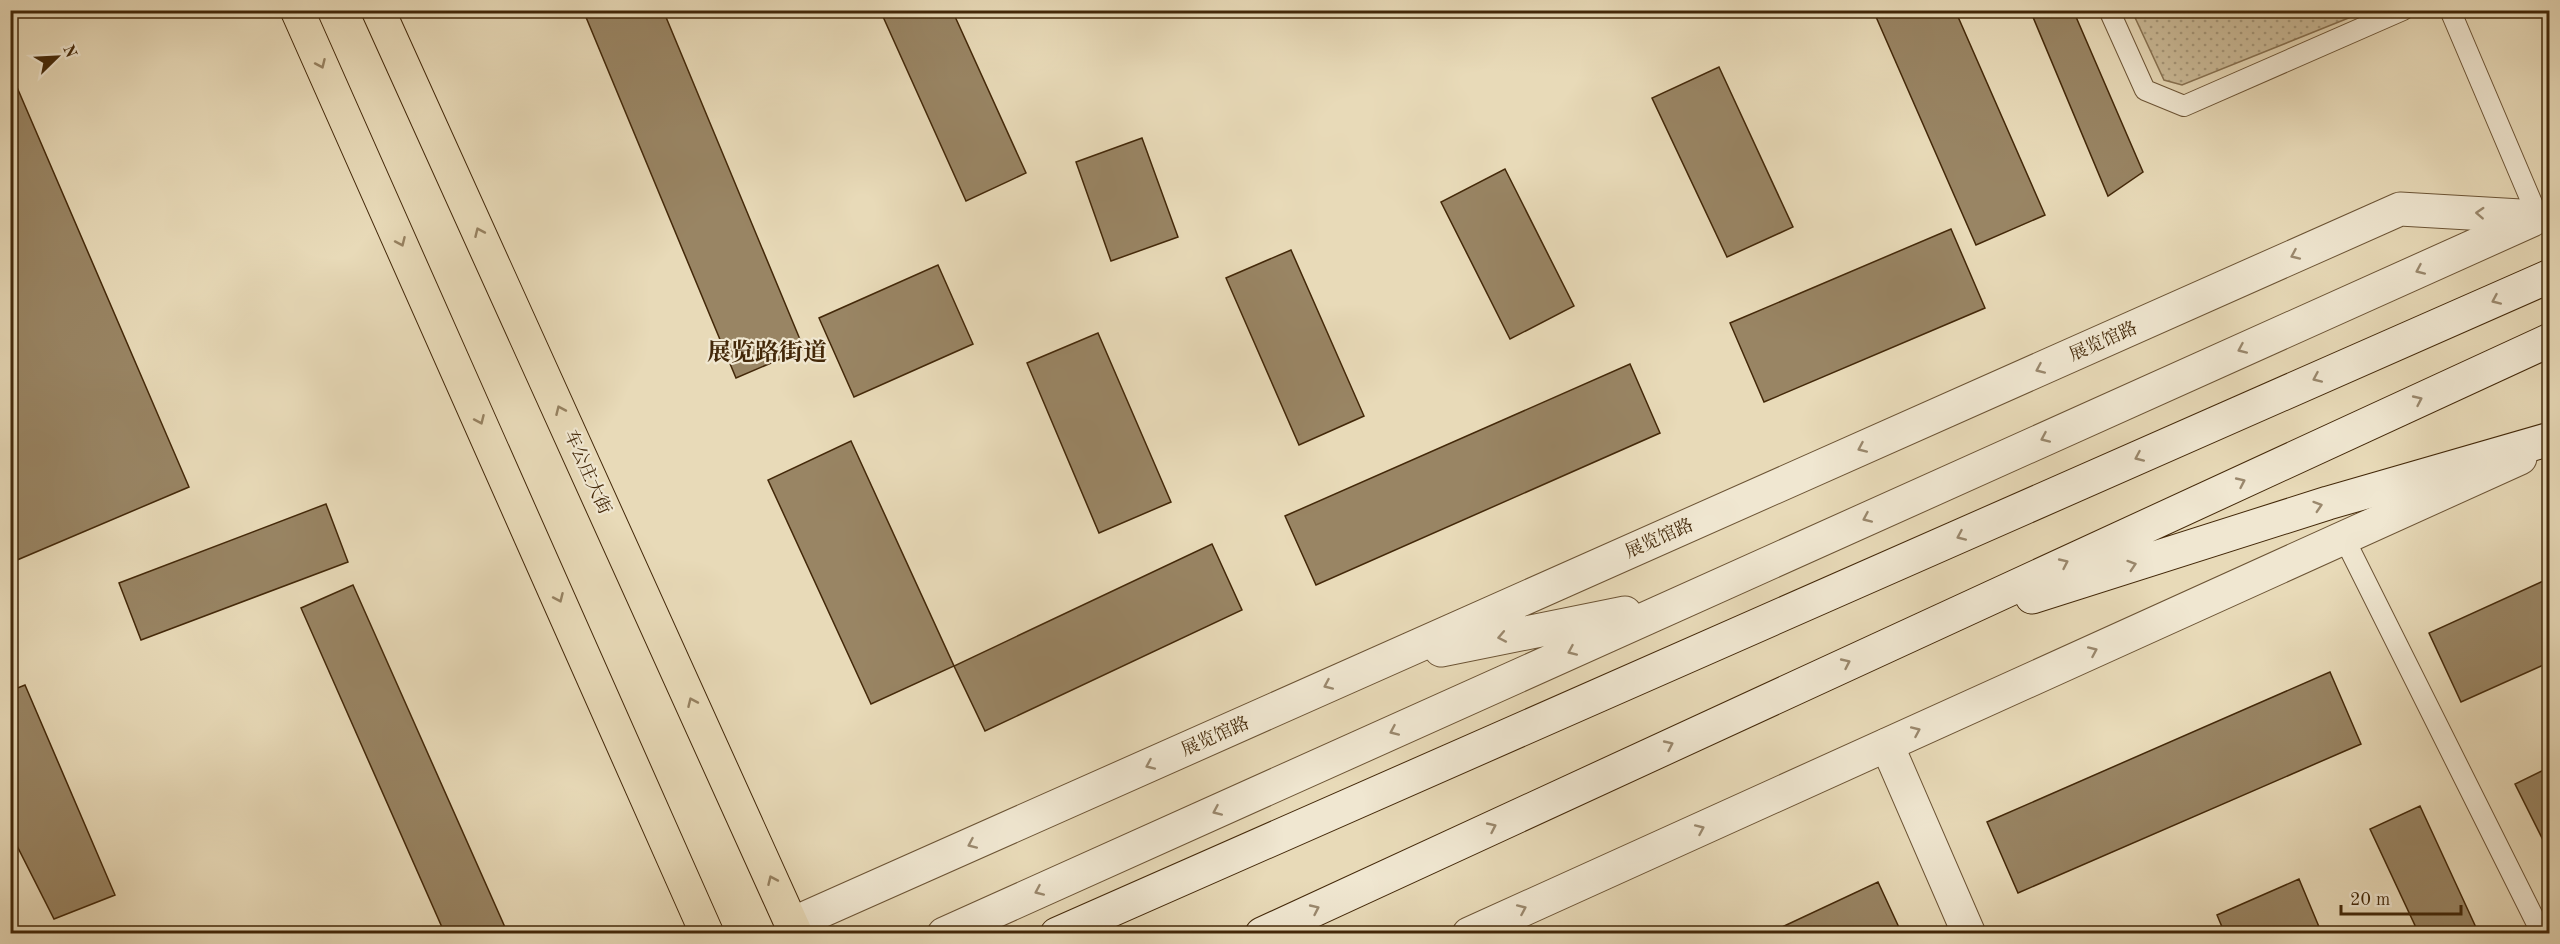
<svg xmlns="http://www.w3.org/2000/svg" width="2560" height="944" font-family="'Old Standard TT','Noto Serif SC',serif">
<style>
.garden{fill:url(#garden-dots);stroke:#887252;stroke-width:1.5}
.building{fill:#998564;stroke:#432809;stroke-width:1.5}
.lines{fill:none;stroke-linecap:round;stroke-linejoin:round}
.service-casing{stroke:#6c5435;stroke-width:22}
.minor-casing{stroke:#6c5435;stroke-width:35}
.tertiary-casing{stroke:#6c5435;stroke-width:35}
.secondary-casing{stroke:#432809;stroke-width:35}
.primary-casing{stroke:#432809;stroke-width:35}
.service{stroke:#f0e7d1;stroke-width:20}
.minor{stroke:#f0e7d1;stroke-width:33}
.tertiary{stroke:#f0e7d1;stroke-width:33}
.secondary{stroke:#f0e7d1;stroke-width:33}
.primary{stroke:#e8dab8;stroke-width:33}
.oneway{stroke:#968160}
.oneway2{stroke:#9a886d}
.labels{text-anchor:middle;stroke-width:4.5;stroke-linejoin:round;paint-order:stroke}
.street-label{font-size:18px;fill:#432809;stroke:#f0e7d1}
.district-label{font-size:24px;font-weight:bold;fill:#432809;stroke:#f0e7d1}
</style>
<defs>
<pattern id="garden-dots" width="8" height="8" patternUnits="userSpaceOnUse" patternTransform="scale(1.5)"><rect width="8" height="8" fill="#ccbc9a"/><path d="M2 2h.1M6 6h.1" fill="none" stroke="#a7997c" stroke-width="1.8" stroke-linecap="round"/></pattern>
</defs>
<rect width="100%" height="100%" fill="#e8dab8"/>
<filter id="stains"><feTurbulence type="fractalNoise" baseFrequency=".00333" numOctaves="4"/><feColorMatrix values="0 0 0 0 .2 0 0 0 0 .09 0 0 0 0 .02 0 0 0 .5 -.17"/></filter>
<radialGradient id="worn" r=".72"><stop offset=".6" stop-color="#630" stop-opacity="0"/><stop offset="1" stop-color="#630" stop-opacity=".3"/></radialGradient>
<path class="garden" d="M2132,11H2366L2182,85L2164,80Z"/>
<path class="building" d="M583,10H663L804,349L736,378Z
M880,10H952L1026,173L966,201Z
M1873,10H1955L2045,215L1976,245Z
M2030,10H2073L2143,172L2108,196Z
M1719,67L1793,227L1727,257L1652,98Z
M10,71L189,487L10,563Z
M1142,138L1178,237L1111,261L1076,162Z
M1505,169L1574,306L1510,339L1441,202Z
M1951,229L1985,308L1764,402L1730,323Z
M1291,250L1364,416L1299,445L1226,278Z
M938,265L973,344L854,397L819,318Z
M1098,333L1171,502L1099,533L1027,363Z
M1630,364L1660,433L1316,585L1285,516Z
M851,441L954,666L871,704L768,480Z
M326,504L348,562L141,640L119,583Z
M1212,544L1242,610L985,731L954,666Z
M2550,578V662L2461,702L2429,633Z
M353,585L508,934H445L301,608Z
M2330,672L2361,744L2018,893L1987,822Z
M25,685L115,895L54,919L10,832V691Z
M2550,767V854L2515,784Z
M2420,806L2479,934H2419L2370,829Z
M2299,879L2322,934H2225L2217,915Z
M1878,882L1902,934H1767Z"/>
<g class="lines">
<defs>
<path id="service" d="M2109,10L2145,90L2184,106L2403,10
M2450,10L2538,217
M2344,538L2542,934"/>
<path id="minor" d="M1887,745L1969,934"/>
<path id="tertiary" d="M1441,650L1625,613
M790,934L792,924L2400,209L2538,217
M944,934L2532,220
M1469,934L2520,458"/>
<path id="secondary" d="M2032,597L2328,503L2550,439
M1057,934L2550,276
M1262,934L2550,340"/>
<path id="primary" d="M297,10L707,934
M378,10L796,934"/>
</defs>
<use href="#service" class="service-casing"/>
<use href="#minor" class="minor-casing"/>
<use href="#tertiary" class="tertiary-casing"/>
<use href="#secondary" class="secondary-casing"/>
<use href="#primary" class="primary-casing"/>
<use href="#service" class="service"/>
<use href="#minor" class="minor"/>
<use href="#tertiary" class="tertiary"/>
<use href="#secondary" class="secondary"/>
<use href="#primary" class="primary"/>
</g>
<defs><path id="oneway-chevron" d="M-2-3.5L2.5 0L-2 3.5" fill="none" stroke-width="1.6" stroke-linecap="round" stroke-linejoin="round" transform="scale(1.5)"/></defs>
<g class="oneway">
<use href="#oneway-chevron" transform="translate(321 64) rotate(66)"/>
<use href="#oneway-chevron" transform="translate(479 232) rotate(-114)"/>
<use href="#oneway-chevron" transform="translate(401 242) rotate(66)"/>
<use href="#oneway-chevron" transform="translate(560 410) rotate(-114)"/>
<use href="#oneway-chevron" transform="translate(480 420) rotate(66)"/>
<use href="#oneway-chevron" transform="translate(559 598) rotate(66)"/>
<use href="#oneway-chevron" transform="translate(692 702) rotate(-114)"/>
<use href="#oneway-chevron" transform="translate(772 880) rotate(-114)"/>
</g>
<g class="oneway2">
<use href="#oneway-chevron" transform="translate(2480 213) rotate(-177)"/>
<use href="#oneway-chevron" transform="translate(2295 255) rotate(156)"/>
<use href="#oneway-chevron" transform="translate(2420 270) rotate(156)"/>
<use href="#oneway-chevron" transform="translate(2496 300) rotate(156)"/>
<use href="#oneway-chevron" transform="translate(2242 349) rotate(156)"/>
<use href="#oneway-chevron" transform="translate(2040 369) rotate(156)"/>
<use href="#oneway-chevron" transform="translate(2317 378) rotate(156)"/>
<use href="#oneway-chevron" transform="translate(2418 400) rotate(-25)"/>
<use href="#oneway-chevron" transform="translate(2045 438) rotate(156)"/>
<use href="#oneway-chevron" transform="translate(1862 448) rotate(156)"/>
<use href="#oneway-chevron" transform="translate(2139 457) rotate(156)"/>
<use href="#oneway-chevron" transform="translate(2241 482) rotate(-25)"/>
<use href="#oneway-chevron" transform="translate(2318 506) rotate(-18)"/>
<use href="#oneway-chevron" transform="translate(1867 518) rotate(156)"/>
<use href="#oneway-chevron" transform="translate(1961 536) rotate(156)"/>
<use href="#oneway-chevron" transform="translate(2064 563) rotate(-25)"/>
<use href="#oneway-chevron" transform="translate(2132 565) rotate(-18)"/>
<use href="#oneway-chevron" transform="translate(1502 637) rotate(169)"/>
<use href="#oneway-chevron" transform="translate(1572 651) rotate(156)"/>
<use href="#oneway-chevron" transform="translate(2093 651) rotate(-24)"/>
<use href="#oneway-chevron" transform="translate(1846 663) rotate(-25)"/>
<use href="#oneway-chevron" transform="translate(1328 685) rotate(156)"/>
<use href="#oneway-chevron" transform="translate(1394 731) rotate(156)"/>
<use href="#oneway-chevron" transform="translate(1916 731) rotate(-24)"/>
<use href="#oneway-chevron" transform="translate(1669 745) rotate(-25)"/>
<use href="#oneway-chevron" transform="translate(1150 765) rotate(156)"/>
<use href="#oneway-chevron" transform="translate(1217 811) rotate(156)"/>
<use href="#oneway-chevron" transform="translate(1492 827) rotate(-25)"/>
<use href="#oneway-chevron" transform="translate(1700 829) rotate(-24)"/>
<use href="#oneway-chevron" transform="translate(972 844) rotate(156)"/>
<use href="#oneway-chevron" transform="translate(1039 891) rotate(156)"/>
<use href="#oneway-chevron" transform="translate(1315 909) rotate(-25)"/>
<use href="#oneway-chevron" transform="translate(1522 909) rotate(-24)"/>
</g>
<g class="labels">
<g class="street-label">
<text transform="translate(2103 341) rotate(-24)" y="6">展览馆路</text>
<text transform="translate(588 472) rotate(66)" y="6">车公庄大街</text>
<text transform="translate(1659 538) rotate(-24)" y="6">展览馆路</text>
<text transform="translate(1215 736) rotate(-24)" y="6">展览馆路</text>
</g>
<g class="district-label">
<text x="767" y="360">展览路街道</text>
</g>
</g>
<rect width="2560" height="944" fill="none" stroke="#e8dab8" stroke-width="36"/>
<rect x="12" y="12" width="2536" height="920" fill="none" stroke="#432809" stroke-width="3"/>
<rect x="18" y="18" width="2524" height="908" fill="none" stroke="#432809" stroke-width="1.5"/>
<g transform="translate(57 57) rotate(66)" stroke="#f0e7d1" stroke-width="4.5" paint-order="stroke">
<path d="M0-4.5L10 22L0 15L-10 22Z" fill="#432809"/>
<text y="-9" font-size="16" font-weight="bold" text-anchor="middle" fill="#432809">N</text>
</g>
<path d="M2341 905v9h120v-9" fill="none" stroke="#432809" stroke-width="3"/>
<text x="2350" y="905" font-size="18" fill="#432809" stroke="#f0e7d1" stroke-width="4.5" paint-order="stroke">20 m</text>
<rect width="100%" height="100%" filter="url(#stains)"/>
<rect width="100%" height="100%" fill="url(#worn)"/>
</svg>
